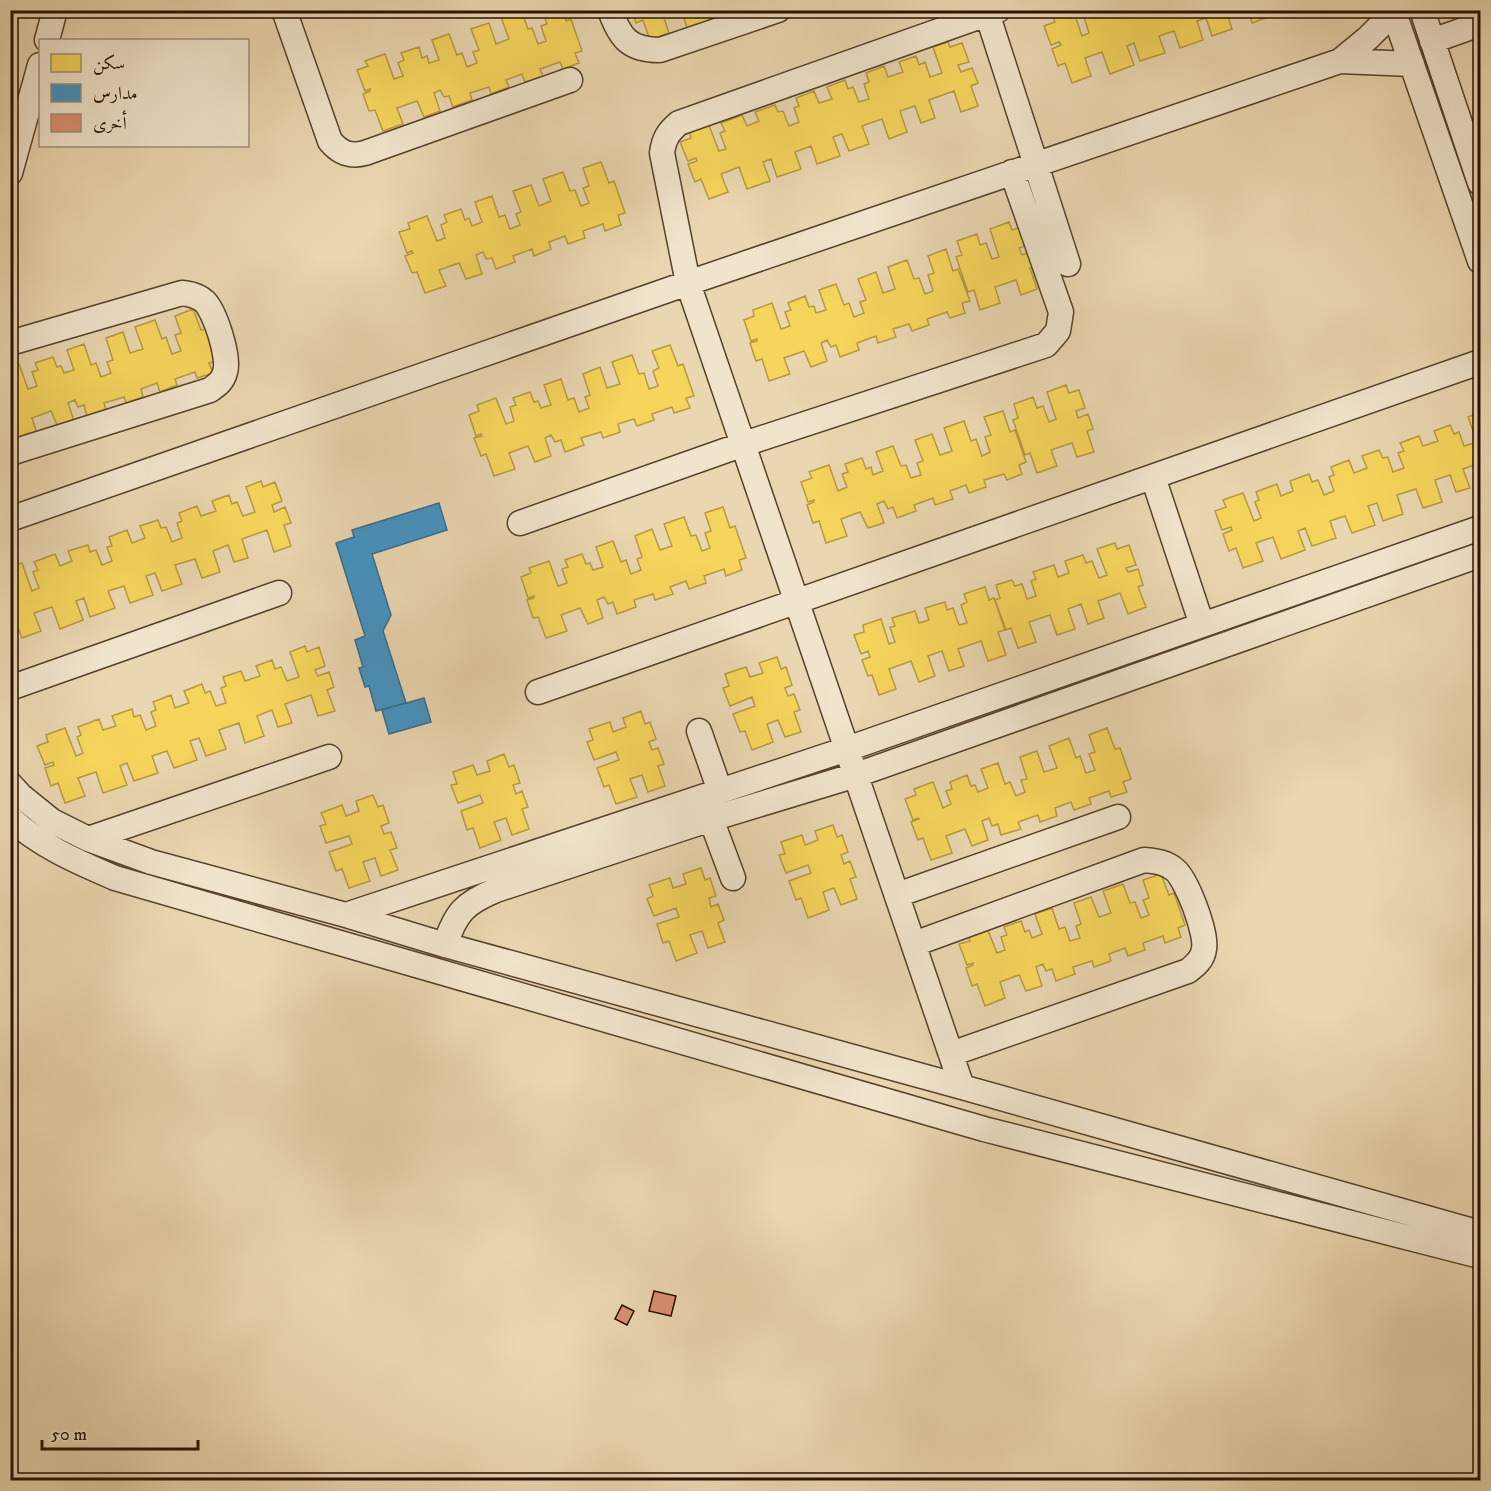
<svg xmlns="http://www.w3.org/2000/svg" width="1491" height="1491" font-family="'IM FELL DW Pica',Amiri,serif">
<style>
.homes{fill:#f6d55c;stroke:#b79a40;stroke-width:1.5}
.schools{fill:#4393c3;stroke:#3a6c88;stroke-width:1.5}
.building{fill:#d98f73;stroke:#251100;stroke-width:1.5}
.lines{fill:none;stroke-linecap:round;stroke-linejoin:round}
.minor-casing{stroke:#56422c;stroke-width:27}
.minor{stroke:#f1e4cc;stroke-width:24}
</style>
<rect width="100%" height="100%" fill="#ead6b0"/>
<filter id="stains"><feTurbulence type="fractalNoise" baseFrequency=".00333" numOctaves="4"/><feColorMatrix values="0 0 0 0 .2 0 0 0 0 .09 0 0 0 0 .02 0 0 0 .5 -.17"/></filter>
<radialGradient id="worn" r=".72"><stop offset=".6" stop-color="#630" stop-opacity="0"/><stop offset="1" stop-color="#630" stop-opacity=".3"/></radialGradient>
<path class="homes" d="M521,10L528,29L532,28L538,44L546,41L541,26L547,24L542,10H563L566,21L571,19L582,51L575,53L579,63L563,69L560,62L540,69L543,76L525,82L522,74L506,80L509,87L491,94L489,87L470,93L472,100L453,107L449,96L444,97L440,90L434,93L440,111L424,117L417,101L397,108L403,124L383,131L375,110L369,111L363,94L370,91V89L365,91L357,70L368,66L365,61L385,54L394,79L403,76L398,63L404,60L401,53L419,47L422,58L427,56L429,63L439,60L432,40L449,34L457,55L462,53L467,67L477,63L473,52L479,50L471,29L489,23L496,44L509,39L501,17Z
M632,10H675L663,15L669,33L650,40L643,20L636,23Z
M681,10H708L712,22L688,30Z
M716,10H741L719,18Z
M1063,10H1073L1082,36L1089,33L1084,17L1088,15L1086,10H1226L1232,29L1212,36L1206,18L1197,21L1203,40L1180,48L1174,31L1159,36L1165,53L1140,61L1134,43L1127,46L1134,65L1110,74L1102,52L1085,58L1091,76L1072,83L1065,63L1058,66L1052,49L1061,45L1059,42L1051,45L1044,26L1055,22L1052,15Z
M1248,10H1269L1271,16L1252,23Z
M948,42L950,47L962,43L969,62L958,65L961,72L972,68L978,83L971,86L978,106L961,112L954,91L929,100L935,118L921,123L915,106L900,111L907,132L889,139L882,119L862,126L869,144L849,151L842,134L833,137L840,156L817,164L811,146L795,152L801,169L777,177L771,159L763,162L770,181L747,189L739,167L721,174L728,192L709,199L701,179L695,182L688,164L697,161L696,158L688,161L680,142L691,138L689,130L708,123L719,151L726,149L720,133L725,131L721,123L742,115L747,126L759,121L755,112L775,105L778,112L783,111L789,126L799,122L794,108L799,106L796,98L814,91L819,103L832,99L827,87L845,80L848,89L853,87L859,102L869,99L864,84L869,82L866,73L884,66L888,77L903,72L899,62L916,56L919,65L925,62L930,77L942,73L933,47Z
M601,162L609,183L614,181L625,213L618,215L621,225L605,231L603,224L583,231L585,238L568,244L565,236L549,242L551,249L534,256L532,249L513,256L515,262L496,269L492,258L486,259L483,252L476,255L482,274L466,279L459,263L439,270L446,286L425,293L417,272L412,273L405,256L413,253L412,251L407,253L399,232L410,229L408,223L427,216L437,241L445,238L441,225L447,222L444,215L461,209L465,220L469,218L472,226L482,222L475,202L492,196L499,217L505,215L510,229L520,225L516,214L521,212L513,191L531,185L539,206L551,201L543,179L563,172L570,191L575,190L581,206L589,203L583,188L589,186L583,168Z
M1009,222L1012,230L1022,227L1028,245L1019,248L1022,255L1032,251L1037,266L1030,268L1037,289L1021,295L1016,280L995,287L1000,303L980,310L974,290L968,292L956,257L962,255L957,241L977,234L980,245L986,243L992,259L999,257L990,229Z
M946,249L953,271L958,269L970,301L962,303L965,313L950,318L947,312L927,319L929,325L912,331L909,324L893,329L896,337L878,343L876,336L857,343L859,350L840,357L836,345L831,347L827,340L821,343L827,361L811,367L804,351L784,358L790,374L769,381L762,359L756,361L750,343L757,341V339L751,341L744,320L754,316L753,310L772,303L781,329L790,326L785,312L791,310L788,303L805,296L809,307L814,306L816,313L826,310L819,290L836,284L844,305L849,303L854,317L864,313L860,302L866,300L858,279L876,272L883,293L895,289L888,267L907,260L914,279L919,278L925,294L933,291L928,275L934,273L928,256Z
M193,309L201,330L206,329L217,361L209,363L213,373L197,378L195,372L175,379L177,385L160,392L157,383L141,389L143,397L126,403L124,397L104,403L106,410L87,417L84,405L78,407L75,400L68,403L74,421L58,427L51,411L32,418L37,434L17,441L10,424V367L19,364L28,389L37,386L32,372L38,370L35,363L53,357L57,367L61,366L64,373L74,370L67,350L84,344L91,365L96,363L101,377L111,373L107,362L113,360L106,338L123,332L130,353L143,349L135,327L155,320L162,339L166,337L172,354L181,351L175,335L181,333L175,316Z
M670,345L678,366L683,364L694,396L686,398L690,408L674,413L672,407L652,414L654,420L637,426L634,419L618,424L620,432L603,438L601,432L581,438L584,445L565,452L561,440L555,442L551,435L545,438L551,456L535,462L528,446L509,453L515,469L494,476L486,454L481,456L474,438L482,436L481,434L476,436L469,415L479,411L477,405L496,398L506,424L514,421L510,407L516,405L513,398L530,392L534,402L538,401L541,408L551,405L544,385L561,379L568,400L574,398L579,412L589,408L585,397L590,395L583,374L600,367L607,388L620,384L612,362L632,355L639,374L644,373L649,389L658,386L653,371L659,368L652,351Z
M1066,385L1069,393L1079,390L1085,408L1076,411L1078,418L1088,414L1093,429L1087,431L1094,452L1077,457L1072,443L1051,450L1057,466L1037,473L1030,453L1025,455L1013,420L1018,418L1014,404L1033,397L1037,408L1043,406L1049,422L1056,419L1047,392Z
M1003,411L1010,432L1015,430L1026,462L1019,465L1022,474L1007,480L1004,474L984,480L986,487L969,493L966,485L950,491L953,499L935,505L933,498L914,505L916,511L897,518L893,507L888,509L884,501L877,504L884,523L868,528L860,512L841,519L847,536L826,543L819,521L813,523L807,505L814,502V500L808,502L801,482L812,478L809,472L829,465L838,491L847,487L842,474L848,472L845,464L862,458L866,469L871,467L873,475L883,471L876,452L893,446L901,466L906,465L911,478L921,475L917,463L923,461L915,440L932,434L940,455L952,451L944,428L964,421L971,441L976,439L982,456L990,452L985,437L991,435L984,417Z
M1480,412V463L1463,469L1470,488L1456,492L1450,475L1435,480L1442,502L1423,508L1416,489L1397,495L1403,514L1383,521L1377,503L1368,506L1375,525L1352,533L1345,516L1330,521L1336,538L1312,546L1305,528L1298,531L1305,550L1281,559L1273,537L1256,543L1263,561L1243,568L1236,548L1229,551L1223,534L1232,530L1231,527L1222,530L1215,511L1226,507L1223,500L1243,493L1254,521L1261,518L1255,502L1259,500L1256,492L1277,484L1281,496L1293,491L1290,481L1309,474L1312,482L1318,480L1324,495L1334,491L1329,477L1334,475L1331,467L1349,460L1354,473L1367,468L1362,456L1379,450L1383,458L1388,457L1393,472L1404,468L1398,453L1404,451L1400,443L1419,436L1423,446L1438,441L1434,431L1450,425L1454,434L1459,432L1464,446L1477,442L1468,417Z
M261,481L263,487L275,482L282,501L272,505L274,512L285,507L291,523L284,525L291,546L274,552L267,530L242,539L248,558L234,562L228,545L213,551L220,572L202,578L195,559L175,565L182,584L162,591L155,573L146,576L153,595L130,603L124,586L108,591L115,608L90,617L84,598L76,601L83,620L60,629L52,607L34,613L41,631L22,638L14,618L10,620V567L22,563L32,591L39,588L33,572L38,570L34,562L55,554L60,566L72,561L68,551L88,545L90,552L96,550L102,565L112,561L107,547L112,546L109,537L127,530L132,543L145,538L140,526L158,520L161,528L166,527L172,542L182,538L177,523L182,521L179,513L197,506L201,516L216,511L212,501L229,495L232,504L237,502L243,516L255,512L246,487Z
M723,507L730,528L735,526L746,558L739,560L742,570L726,576L724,569L704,576L706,583L689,589L686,581L670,587L673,594L655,600L653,594L634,600L636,607L617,614L613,602L608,604L604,597L597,600L603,618L588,624L580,608L561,615L567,631L546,638L538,617L533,618L527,600L534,598V596L528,598L521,577L531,573L529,568L549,561L558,586L567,583L562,569L568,567L565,560L582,554L586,564L590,563L593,570L603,567L596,547L613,541L621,562L626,560L631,574L641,570L637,559L642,557L635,536L652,529L660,550L672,546L664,524L684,517L691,536L696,535L702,551L710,548L705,533L711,531L705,513Z
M1115,543L1117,549L1129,545L1136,565L1126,568L1128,572L1138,569L1143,585L1138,587L1146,607L1128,614L1120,593L1098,601L1104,618L1088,624L1081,604L1068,609L1075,629L1057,635L1050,615L1029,622L1036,642L1018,648L1011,628L1006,630L995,600L1000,598L996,585L1012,580L1015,586L1022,584L1027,599L1036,596L1031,581L1036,579L1033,572L1054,565L1058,577L1069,573L1065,561L1083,555L1086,563L1092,561L1099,578L1107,575L1097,549Z
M985,587L989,600L994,598L1005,630L998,632L1006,655L988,661L981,641L958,649L964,666L949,671L942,651L928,656L935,676L919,682L911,661L889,669L896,689L879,695L872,675L868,676L862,660L870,657L868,651L861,654L854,635L864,632L863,625L881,619L889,644L895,642L890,627L895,626L892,618L915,611L919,623L929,620L925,608L945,602L947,610L953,608L959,625L967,623L961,605L967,602L964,594Z
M305,646L307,652L319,647L325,666L315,670L318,676L329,672L334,687L327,690L335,711L318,716L311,695L285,704L292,723L278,727L272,710L257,716L264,736L245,743L239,723L219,730L226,749L206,756L199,738L190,741L197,760L174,768L167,751L152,756L158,773L134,781L127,763L120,766L127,785L103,793L96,772L78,778L85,796L65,803L58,783L51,786L45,768L54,765L53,762L45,765L37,746L48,742L46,735L65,728L76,756L83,753L77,737L81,735L78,727L99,719L103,730L116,726L112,716L132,709L134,717L140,715L146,730L156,726L151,712L156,710L153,702L171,695L175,708L189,703L184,691L202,684L205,693L210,691L216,706L226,703L221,688L226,686L223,677L241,671L245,681L260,676L256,666L272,660L275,669L281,667L287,681L299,677L290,652Z
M777,657L781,669L786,667L792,685L785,688L788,696L794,694L800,710L794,712L801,732L785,737L778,720L767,724L773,742L752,750L745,731L740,732L733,714L755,706L752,697L730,706L723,688L729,686L725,674L746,667L750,677L763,673L759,663Z
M641,711L645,724L650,722L656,739L649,742L652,750L658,748L664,764L658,766L665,786L648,792L642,775L630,779L637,797L616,804L609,785L604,787L597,768L619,760L616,752L594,760L587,742L593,740L589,729L610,722L613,732L626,727L623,718Z
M1107,728L1115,749L1120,748L1131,779L1123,782L1127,792L1111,797L1109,791L1089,798L1091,804L1074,810L1071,802L1055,808L1057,816L1040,822L1038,815L1018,822L1021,829L1001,835L998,824L992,826L989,818L982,821L988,840L972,846L965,829L946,836L952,853L931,860L923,838L918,840L911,822L919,819L918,818L913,820L905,799L916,795L914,789L933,782L943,808L951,804L946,791L952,789L950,782L967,775L971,786L975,785L978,792L988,788L981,769L998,763L1005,784L1010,782L1016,796L1025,792L1021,780L1027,779L1020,757L1037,751L1044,772L1057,768L1049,746L1069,738L1076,758L1080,756L1086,773L1095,770L1089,754L1095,752L1089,735Z
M504,754L509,767L514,765L520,783L513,785L516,794L522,791L528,807L522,809L529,829L512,835L506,818L494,822L501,840L480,848L473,828L467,830L461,811L483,803L480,795L458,803L451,785L457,784L453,772L473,765L477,775L490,771L487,761Z
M373,795L378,807L383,805L389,823L381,826L384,834L391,832L397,848L390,850L398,870L381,876L375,858L363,862L370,881L349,888L342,869L336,871L329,852L352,844L349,836L326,843L320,826L326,824L321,813L342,805L346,816L359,811L356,801Z
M833,825L837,837L842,835L848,852L841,855L844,864L850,861L856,877L850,879L857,899L841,905L834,888L823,892L829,910L808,918L801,898L796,900L789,881L811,873L808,865L786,873L779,855L785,854L781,842L802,835L805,845L818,840L815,831Z
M701,868L705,880L710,878L716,896L709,898L711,907L718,904L724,920L718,923L725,942L708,948L702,931L690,935L697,953L676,961L669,941L663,943L657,924L679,917L676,908L654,916L647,899L653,896L649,885L670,878L673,888L686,884L683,874Z
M1161,874L1169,895L1174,893L1185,925L1178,928L1181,937L1165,943L1163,936L1143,943L1145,950L1128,956L1125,948L1109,954L1111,961L1094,967L1092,961L1073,967L1075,974L1056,981L1052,969L1046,971L1043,964L1036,967L1042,986L1026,991L1019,975L1000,982L1005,998L985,1006L977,984L972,986L966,968L973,965V963L967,965L959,944L970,941L968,935L987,928L997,953L1005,950L1001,937L1007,935L1004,927L1021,921L1025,932L1029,930L1032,938L1042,934L1035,914L1052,908L1059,929L1065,927L1070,941L1080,938L1076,926L1081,924L1074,903L1091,897L1099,917L1111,913L1103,891L1123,884L1130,903L1135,902L1141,918L1149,915L1143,900L1149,898L1143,880Z"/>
<path class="schools" d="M439,503L447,530L372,554L391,615L383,631L406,703L376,711L369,686L365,687L359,668L363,667L355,640L365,636L336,543L354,537L352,530Z
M424,698L431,722L389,734L382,710Z"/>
<path class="building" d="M654,1291L676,1296L671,1316L649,1311Z
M622,1305L634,1311L627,1325L615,1319Z"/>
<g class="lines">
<defs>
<path id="minor" d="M284,10L330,141C340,153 350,157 365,153L570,80
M610,10C620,38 629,50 660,50L778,10
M986,10L1068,264
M1393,10L1480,261
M1422,10L1480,183
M47,40L55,10
M1432,41L1480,24
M1340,61L1412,64
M10,173L40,65
M10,343L182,293C190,294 197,295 204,301C215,311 230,358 225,372C223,381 217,385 210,390L10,453
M1153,477L1202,625
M10,519L688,283L1340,61L1368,38L1394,12
M520,523L744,444L1046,345L1058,331L1061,312L1012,172
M10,688L279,593
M538,692L1480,362
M699,731L720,791
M10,784L21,796L52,821L88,839L151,862L346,915L445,945L962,1087L1480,1233
M10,818C40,846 78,862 115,878L984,1129L1480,1256
M711,819L733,878
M88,839L329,757
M897,895L1118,817
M346,915L847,749L1480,528
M914,944L1144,860C1155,861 1166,862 1175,870C1187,880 1207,933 1204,949C1203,959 1196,965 1188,971L951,1054
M445,945C456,912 465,903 496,890L711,819L856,775L1480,555
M962,1087L688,283L662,153C664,139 668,132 679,123L998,10"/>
</defs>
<use href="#minor" class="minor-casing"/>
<use href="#minor" class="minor"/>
</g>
<rect width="1491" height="1491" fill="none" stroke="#ead6b0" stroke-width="36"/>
<rect x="12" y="12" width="1467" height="1467" fill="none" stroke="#251100" stroke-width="3"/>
<rect x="18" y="18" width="1455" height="1455" fill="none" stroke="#251100" stroke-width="1.5"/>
<rect x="39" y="39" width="210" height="108" fill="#f1e4cc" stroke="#9f907a" stroke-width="1.5"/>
<rect x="51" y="54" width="30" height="18" fill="#f6d55c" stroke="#9f907a" stroke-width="1.5"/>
<text x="93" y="69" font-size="18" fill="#251100">سكن</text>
<rect x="51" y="84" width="30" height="18" fill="#4393c3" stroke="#9f907a" stroke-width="1.5"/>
<text x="93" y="99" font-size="18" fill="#251100">مدارس</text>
<rect x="51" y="114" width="30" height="18" fill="#d98f73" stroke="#9f907a" stroke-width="1.5"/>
<text x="93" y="129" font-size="18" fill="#251100">أخرى</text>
<path d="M42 1440v9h156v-9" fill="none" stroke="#251100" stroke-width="3"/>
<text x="51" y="1440" font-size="18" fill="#251100" stroke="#f1e4cc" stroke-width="4.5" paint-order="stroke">50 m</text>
<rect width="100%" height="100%" filter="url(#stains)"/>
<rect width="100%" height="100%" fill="url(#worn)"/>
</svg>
